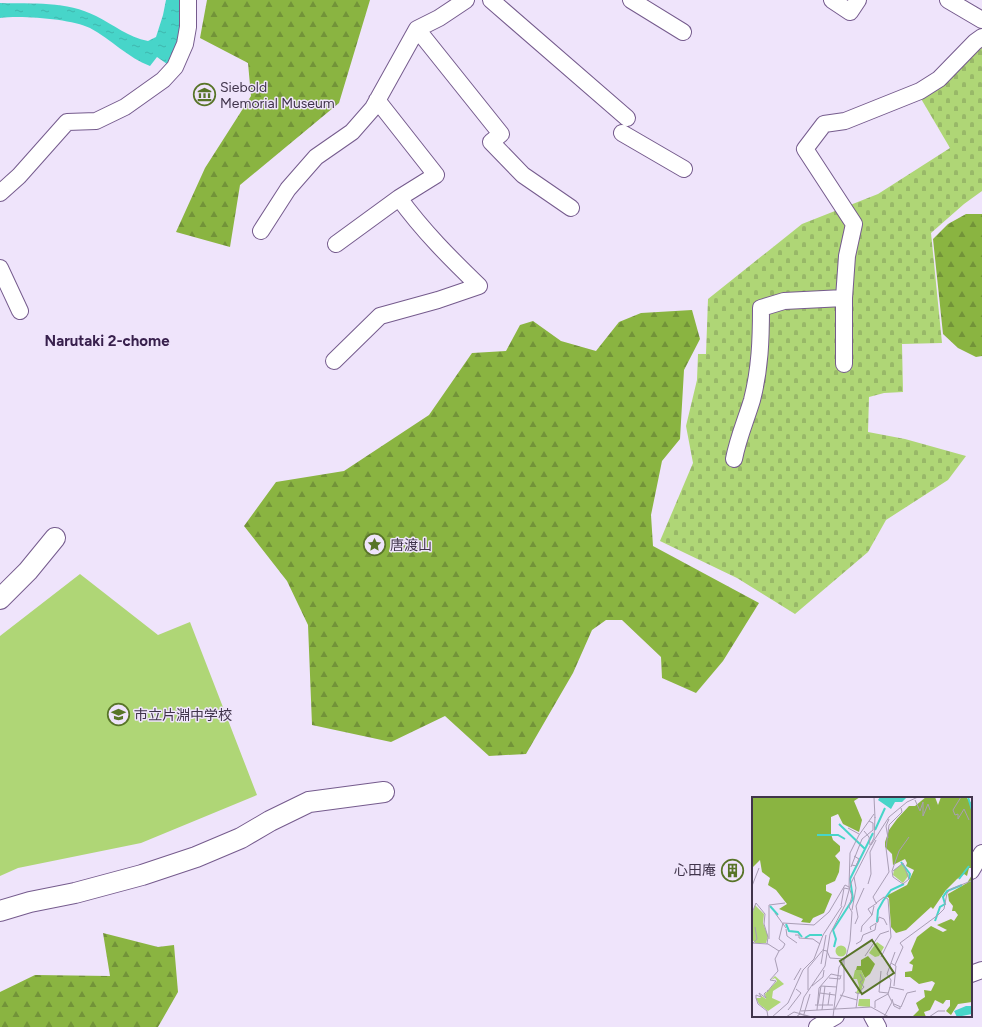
<svg xmlns="http://www.w3.org/2000/svg" width="982" height="1027" font-family="Figtree,'Noto Sans JP',sans-serif">
<style>
.forest{fill:url(#forest-firs)}
.cemetery{fill:url(#cemetery-stones)}
.garden{fill:#afd676}
.water{fill:url(#water-ripples)}
.lines{fill:none;stroke-linecap:round;stroke-linejoin:round}
.minor-casing{stroke:#755b8d;stroke-width:18}
.tertiary-casing{stroke:#755b8d;stroke-width:22}
.minor{stroke:#fff;stroke-width:16}
.tertiary{stroke:#fff;stroke-width:20}
.labels{text-anchor:middle;stroke-width:3;stroke-linejoin:round;paint-order:stroke}
.poi-label{font-size:14px;fill:#40344b;stroke:#efe4fb;text-anchor:start}
.neighbourhood-label{font-size:15px;font-weight:bold;fill:#38204d;stroke:#efe4fb}
.inset-river{fill:none;stroke:#47d5c9;stroke-width:2}
.inset-road{fill:none;stroke:#a99eb5;stroke-width:1}
.view{fill:#587428;fill-opacity:0.15;stroke:#587428;stroke-width:2}
.inset-edge{fill:none;stroke:#40344b;stroke-width:2}
</style>
<defs>
<pattern id="forest-firs" width="22" height="20" patternUnits="userSpaceOnUse"><rect width="22" height="20" fill="#8ab441"/><path d="M5 1l3.5 6h-7zM16 11l3.5 6h-7z" fill="#729338"/></pattern>
<pattern id="cemetery-stones" width="16" height="16" patternUnits="userSpaceOnUse"><rect width="16" height="16" fill="#afd676"/><path d="M2 7V4a2 2 0 0 1 4 0v3zM10 15v-3a2 2 0 0 1 4 0v3z" fill="#98b868"/></pattern>
<pattern id="water-ripples" width="26" height="14" patternUnits="userSpaceOnUse"><rect width="26" height="14" fill="#47d5c9"/><path d="M2 4q2-2 4 0t4 0M15 11q2-2 4 0t4 0" fill="none" stroke="#3fb7ae"/></pattern>
</defs>
<rect width="100%" height="100%" fill="#efe4fb"/>
<path class="forest" d="M207,0H370L339,103L240,185L230,247L176,232L205,168L251,96L248,63L200,38Z
M966,214H982V356L976,357L958,348L943,334L933,239L948,224Z
M692,310L700,339L684,370L680,439L662,461L651,515L653,546L759,603L723,661L696,693L662,678L661,657L622,620H606L592,630L573,673L526,754L489,756L445,716L391,742L312,725L308,625L287,581L244,526L276,482L344,471L429,415L472,353L506,351L520,325L533,321L561,341L596,351L619,322L641,313Z
M103,933L158,947L174,945L178,992L158,1027H0V992L35,975L110,976Z"/>
<path class="cemetery" d="M982,47V191L964,204L931,233L942,343L902,344L903,392L884,393L869,397L868,432L905,439L966,456L948,480L886,520L868,552L795,614L737,578L660,541L693,463L686,426L697,380L698,354H706L708,299L802,224L878,194L950,148L920,97Z"/>
<path class="garden" d="M80,574L158,635L190,622L257,795L141,843L18,868L0,876V636Z"/>
<path class="water" d="M166,0H184L180,47L170,66L157,57L150,66C128,58 111,39 90,28C71,19 22,15 0,18V3C32,4 67,1 96,16C114,25 128,37 148,41L156,37L163,15Z"/>
<g class="lines">
<defs>
<path id="minor" d="M491,0L627,118
M631,0L683,32
M832,0L850,12L858,0
M948,0L982,20
M417,29L501,134L491,142L523,175L571,208
M622,133L684,169
M0,193L19,176L67,122L96,121L125,107L163,80L175,67L185,44L188,27V0
M261,231L288,189L316,157L352,132L373,108L417,29L439,18L466,0
M336,244L399,198L436,175L377,100
M0,268L20,311
M334,361L380,316L438,300L479,286C450,258 423,231 399,198
M844,364V298
M734,459C738,438 746,420 752,400C760,369 761,339 761,308L784,301L844,298L847,256L854,224L805,149L824,124L845,121L920,91L939,79L975,42L982,37
M971,871L982,853
M971,974L982,970
M872,1016L878,1027
M817,1027L836,1016"/>
<path id="tertiary" d="M0,599L28,571L55,538
M0,911L30,902L75,893L142,875L196,857L241,838L270,821L309,802L384,792"/>
</defs>
<use href="#minor" class="minor-casing"/>
<use href="#tertiary" class="tertiary-casing"/>
<use href="#minor" class="minor"/>
<use href="#tertiary" class="tertiary"/>
</g>
<defs>
<symbol id="museum-ring" viewBox="-11 -11 22 22"><circle r="9.5" fill="#efe4fb" stroke="#587428" stroke-width="1.5"/><path d="M0-6L6-3V-2H-6V-3ZM-5-1h2V3h-2ZM-1-1h2V3h-2ZM3-1h2V3H3ZM-6 4H6V6H-6Z" fill="#587428"/></symbol>
<symbol id="sight-ring" viewBox="-11 -11 22 22"><circle r="9.5" fill="#efe4fb" stroke="#587428" stroke-width="1.5"/><path d="M0-6L1.8-2.2L6-1.7L2.9 1.2L3.7 5.4L0 3.3L-3.7 5.4L-2.9 1.2L-6-1.7L-1.8-2.2Z" fill="#587428"/></symbol>
<symbol id="school-ring" viewBox="-11 -11 22 22"><circle r="9.5" fill="#efe4fb" stroke="#587428" stroke-width="1.5"/><path d="M0-5L7-2L0 1L-7-2ZM-4 1L0 2.5L4 1V4Q0 6-4 4Z" fill="#587428"/></symbol>
<symbol id="building-ring" viewBox="-11 -11 22 22"><circle r="9.5" fill="#efe4fb" stroke="#587428" stroke-width="1.5"/><path d="M-4-6H4V6H1V3H-1V6H-4ZM-2.5-4.3h1.7v1.8h-1.7ZM.8-4.3h1.7v1.8H.8ZM-2.5-1h1.7V.8h-1.7ZM.8-1h1.7V.8H.8Z" fill="#587428"/></symbol>
</defs>
<g fill-rule="evenodd">
<use href="#museum-ring" x="192" y="82" width="25" height="25"/>
<use href="#sight-ring" x="362" y="532" width="25" height="25"/>
<use href="#school-ring" x="106" y="702" width="25" height="25"/>
<use href="#building-ring" x="720" y="858" width="25" height="25"/>
</g>
<g class="labels">
<g class="poi-label">
<text x="220" y="92">Siebold<tspan x="220" dy="16">Memorial Museum</tspan></text>
<text x="390" y="550">唐渡山</text>
<text x="134" y="720">市立片淵中学校</text>
<text x="716" y="875" text-anchor="end">心田庵</text>
</g>
<g class="neighbourhood-label">
<text x="107" y="346">Narutaki 2-chome</text>
</g>
</g>
<g transform="translate(752 797)">
<rect width="220" height="220" fill="#efe4fb"/>
<path d="M150,67L157,78L151,86L141,78L142,73ZM3,108L12,117L11,126L16,139L14,146H3L0,142V118ZM83.5 154a5.5 5.5 0 1 1 11 0a5.5 5.5 0 1 1-11 0ZM23,179L32,187L21,194L20,201L29,205L16,214L7,207L4,201H9L8,198L14,202L13,197L25,184L23,181L19,183Z" fill="#afd676"/>
<path d="M0,0H108L102,4L110,23L107,35L91,27L86,17L79,20V37L81,43L88,49V54L83,59L88,65L87,75L83,84L74,88V94L80,97L72,116L61,121L58,126L49,125L51,122L27,112L35,107L24,93L16,88L18,81L10,75L8,63L0,71ZM174,0H183L186,8L189,0H214L220,7V71H217L215,79L212,77L205,82L194,93L181,112L179,110L154,133L144,136L139,130L137,101L134,99L155,88L162,73L154,69L155,66L153,62L141,68L140,57L133,50V45L137,33L145,22L157,9H163ZM220,78V205L206,207L199,218L194,214L198,209V203H194L191,207L183,203L178,213L172,215L174,220H160L167,213L164,206L173,200L172,193L179,194L183,186L180,184L167,187L158,180H153V175L160,174L161,168L157,166L162,161L159,154L165,140L179,129L191,135L195,133L185,128L199,122L202,124L206,118L203,114H200L201,109L197,104L196,97L215,86ZM116,159L123,167L118,177L113,181L109,173H104L105,169H109V163Z" fill="#8ab441"/>
<path d="M103,173H109L113,182L108,197L104,196L107,189L105,182H101Z" fill="#afd676"/>
<path d="M-0.5 122a5.5 5.5 0 1 1 11 0a5.5 5.5 0 1 1-11 0ZM125,145L132,150L127,159L123,160L117,156ZM107,202H118V210L106,209Z" fill="#afd676"/>
<path d="M128,0H155L150,5H143L139,12L126,3ZM214,209H220V217L205,220L202,214Z" fill="#47d5c9"/>
<path class="inset-river" d="M216,0L220,13M87,27L113,52M123,33L133,11M65,38H86L93,42M149,65L158,77L157,82M207,82L217,69M18,109L26,118M183,124L188,110L193,107L191,100L195,94L210,88M125,125L126,113L131,104L139,93L152,87M34,127L37,134L46,135L50,140M53,141L58,138H70M82,150L84,142L81,133L101,102L98,82L121,36"/>
<path class="inset-road" d="M122,0L123,21M209,0L201,13L203,18L206,17V22L212,12L217,23M163,3L168,14L171,5V19L176,7L178,13M96,31L107,37M112,34L117,40L118,48M136,41L134,29L137,22M119,48L137,20L155,5L166,0M100,68L104,69L107,62L102,59M99,70L110,42L121,33V26L117,24M141,74L151,66L157,82L151,87L141,80L140,74L147,54L157,40M116,87L119,77L118,55L124,43M0,89L7,71M97,90L98,56L107,38L122,17M89,109L92,91L97,92M100,113L104,91L102,80M0,116L4,106L13,117L12,127L16,140L15,147M23,116L34,131M120,118L116,112L125,106M103,127L106,120L104,109L112,91M34,132L35,139L45,146M119,133L118,130L126,125L127,120L132,122L135,128M109,135L110,129L120,118L122,109M43,138H47V141L61,142L68,147M17,142V108L33,106M0,146L16,147L27,154L31,151L33,147L27,142L31,126L62,128L77,115L93,88L97,90L100,99L97,110M1,146L5,142L3,130M104,147L109,144L111,138L123,133L124,127M70,153L75,154L78,161M113,159L128,137L137,134M129,160L139,140L136,102L132,100L124,106L121,100L137,75L134,51L137,28L150,15L149,11M78,161L92,162M139,166L144,169L142,189M69,167L74,138M143,168L151,150L148,146L186,118L192,112L195,96L199,92L219,84M129,174L127,195L136,196M77,181L88,182L89,178M42,183L49,171M60,189L71,180L72,173M69,189L85,190M138,191L139,183L135,177L143,155M16,193L15,195L24,184L18,183L26,174L23,162L27,154M56,193V171L70,154M14,195L12,197L14,201L7,196L9,200L4,198V201L6,207L15,214L16,220M103,195L106,197L104,211M68,196L83,198M106,197L112,190L108,185L111,183L108,177M88,198L105,203M140,202L142,209L148,212V210M66,207L69,189M142,207L149,210L155,196L164,194M63,208H81M76,208L78,195M123,211V204L136,197M83,212L92,194V162M36,213L49,196L44,192M65,213L67,191L79,177L88,179M70,213L73,189M49,214L119,210L137,220M52,217L58,197M47,218L52,200L73,169L78,137L93,108L99,86L122,41L123,20M20,220L36,206L51,173L62,162L71,138L90,109M34,220L42,215L60,220M44,220L48,217L58,220M81,220L87,170L94,160L98,144L100,115L97,110M132,220L140,205L136,197L138,190L152,193M177,220L186,214H193"/>
<path class="view" d="M120,143L142,176L110,197L88,164Z"/>
<rect width="220" height="220" class="inset-edge"/>
</g>
</svg>
